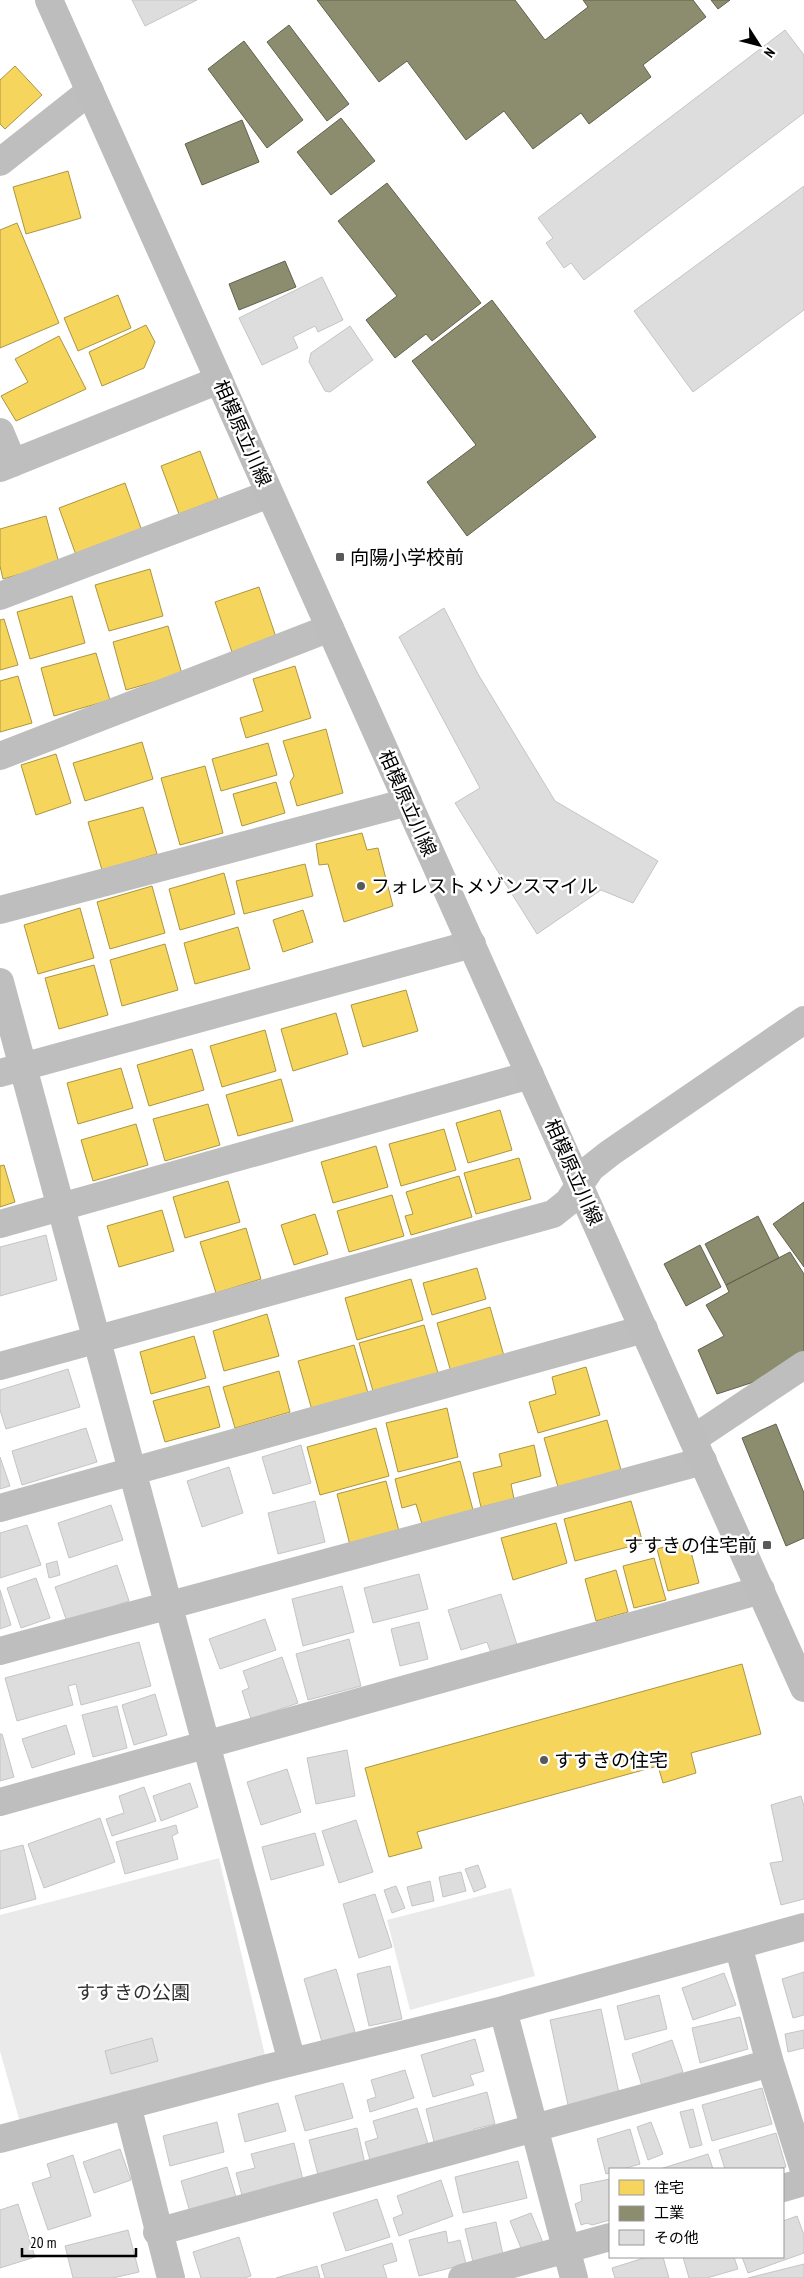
<svg xmlns="http://www.w3.org/2000/svg" width="804" height="2278" font-family="'PT Sans Narrow','Noto Sans JP',sans-serif">
<style>
.green{fill:#eaeaea}
.homes{fill:#f6d55c;stroke:#ac9540}
.industry{fill:#8c8c6e;stroke:#62624d}
.building{fill:#ddd;stroke:#c5c5c5}
.lines{fill:none;stroke-linecap:round;stroke-linejoin:round}
.minor{stroke:#bebebe;stroke-width:28}
.major{stroke:#bdbdbd;stroke-width:28}
.poi-dot{fill:#595959;stroke:#fff;stroke-width:2}
.labels{text-anchor:middle;stroke-width:5;stroke-linejoin:round;paint-order:stroke}
.street-label{font-size:19px;fill:#000;stroke:#fff}
.poi-label{font-size:19px;fill:#000;stroke:#fff;text-anchor:start}
.park-label{font-size:19px;fill:#303030;stroke:#fff}
</style>
<rect width="100%" height="100%" fill="#fff"/>
<path class="green" d="M219,1858L268,2068L23,2133L0,2051V1915Z
M511,1888L535,1976L410,2010L387,1920Z"/>
<path class="homes" d="M15,66L42,95L5,129L0,124V80Z
M68,171L81,218L26,234L13,187Z
M17,223L59,323L0,348V230Z
M118,295L131,328L78,351L64,318Z
M146,325L155,342L144,368L102,386L89,352Z
M59,336L86,389L16,421L1,396L28,382L15,359Z
M200,451L218,499L179,514L161,466Z
M125,483L142,531L76,555L59,508Z
M46,516L59,563L3,579L0,566V529Z
M150,569L163,616L109,631L95,585Z
M259,587L277,640L233,655L215,602Z
M72,596L85,643L30,659L17,612Z
M4,619L18,665L0,670V620Z
M168,626L182,674L126,690L113,642Z
M96,653L110,700L54,716L41,668Z
M295,666L311,718L246,738L240,718L263,711L253,679Z
M18,676L32,723L0,732V681Z
M326,729L343,793L297,806L290,782L294,776L283,741Z
M142,742L153,779L85,801L73,763Z
M268,743L277,775L221,791L212,759Z
M56,754L71,803L36,815L21,765Z
M205,766L223,833L180,845L161,778Z
M276,782L285,813L242,826L233,794Z
M143,807L157,854L102,870L88,822Z
M362,833L367,850L378,848L393,906L344,922L328,864L319,865L316,844Z
M305,864L313,896L244,914L236,881Z
M224,873L235,914L180,930L169,889Z
M152,886L165,933L110,949L97,902Z
M80,908L94,958L38,974L24,925Z
M303,910L313,942L283,952L273,920Z
M238,927L250,969L195,984L184,943Z
M165,944L178,990L122,1006L110,960Z
M94,965L108,1015L59,1029L45,978Z
M406,990L418,1031L363,1047L351,1005Z
M336,1013L348,1054L293,1071L281,1029Z
M265,1030L276,1071L222,1087L210,1046Z
M192,1049L204,1090L149,1106L137,1065Z
M121,1068L133,1108L78,1124L67,1083Z
M281,1079L293,1121L238,1136L226,1095Z
M208,1104L220,1145L165,1161L153,1119Z
M500,1110L512,1150L468,1163L456,1123Z
M136,1124L148,1165L93,1181L81,1140Z
M444,1129L456,1170L401,1186L389,1144Z
M376,1146L388,1187L333,1203L321,1162Z
M519,1158L531,1199L476,1214L464,1173Z
M4,1165L15,1202L0,1207V1166Z
M459,1176L472,1217L411,1235L405,1216L413,1214L406,1192Z
M228,1181L240,1222L185,1238L173,1197Z
M392,1195L404,1236L349,1252L337,1211Z
M162,1210L174,1251L119,1267L107,1226Z
M315,1214L328,1254L294,1265L281,1225Z
M246,1228L261,1279L216,1293L200,1242Z
M477,1268L486,1299L432,1315L423,1283Z
M411,1279L423,1320L357,1340L345,1298Z
M490,1307L504,1356L451,1372L437,1323Z
M267,1314L279,1356L224,1371L213,1331Z
M424,1325L438,1373L373,1391L359,1343Z
M194,1336L206,1378L151,1394L140,1352Z
M354,1345L368,1393L312,1410L298,1361Z
M586,1367L600,1415L538,1433L529,1402L556,1394L552,1377Z
M279,1371L290,1412L235,1428L223,1387Z
M209,1386L220,1427L165,1442L153,1401Z
M447,1408L458,1457L398,1472L386,1423Z
M607,1420L621,1470L558,1487L544,1438Z
M376,1428L389,1476L320,1495L307,1447Z
M534,1445L541,1476L511,1484L514,1499L481,1507L473,1473L502,1466L499,1454Z
M460,1461L473,1510L422,1524L416,1504L402,1508L395,1479Z
M386,1481L399,1531L350,1545L337,1494Z
M631,1501L643,1543L575,1561L564,1519Z
M556,1523L567,1563L513,1580L501,1538Z
M688,1540L699,1583L668,1591L657,1549Z
M654,1558L666,1600L634,1608L623,1566Z
M616,1570L628,1612L596,1621L585,1579Z
M742,1664L761,1734L691,1753L696,1773L663,1783L658,1766L417,1832L422,1848L389,1857L365,1768Z"/>
<path class="industry" d="M317,0H515L545,40L588,7L583,0H693L706,17L643,65L651,77L589,124L581,113L533,149L504,111L466,140L407,61L379,82Z
M711,0H730L718,9Z
M289,25L349,104L327,121L267,42Z
M244,41L303,120L267,148L208,69Z
M341,118L375,161L331,195L297,152Z
M242,120L259,162L202,185L185,144Z
M387,183L481,303L432,341L426,334L395,358L366,320L397,296L338,221Z
M285,261L296,287L239,310L229,284Z
M492,300L596,437L467,536L427,482L476,445L412,361Z
M804,1202V1267L773,1224Z
M758,1216L779,1258L726,1285L705,1244Z
M700,1245L721,1287L686,1306L664,1264Z
M790,1252L804,1274V1351L760,1380L717,1394L698,1350L724,1336L706,1305L729,1292L726,1285Z
M776,1424L804,1493V1538L786,1546L742,1438Z"/>
<path class="building" d="M132,0H197L145,26Z
M785,30L804,55V113L584,280L571,263L564,268L546,243L553,238L538,218Z
M804,186V310L693,392L634,311Z
M322,277L343,320L318,332L315,326L293,337L298,348L262,365L239,318Z
M350,326L373,360L330,392L325,391L309,362L311,353Z
M444,608L478,674L555,801L658,861L633,903L601,890L537,934L455,803L480,788L399,637Z
M46,1235L57,1280L0,1296V1247Z
M68,1369L80,1407L6,1429L0,1410V1390Z
M86,1428L97,1462L22,1485L12,1451Z
M301,1445L311,1483L273,1494L262,1457Z
M0,1457L10,1486L0,1489Z
M229,1467L243,1513L202,1527L187,1481Z
M315,1501L325,1542L278,1554L268,1513Z
M111,1505L123,1540L69,1558L58,1523Z
M27,1525L41,1565L0,1578V1533Z
M57,1561L60,1575L49,1578L46,1564Z
M117,1565L129,1601L67,1622L55,1587Z
M419,1574L428,1609L373,1623L364,1588Z
M36,1578L50,1618L21,1628L7,1588Z
M342,1586L354,1632L303,1646L292,1599Z
M0,1590L11,1625L0,1629Z
M501,1594L517,1645L491,1653L487,1642L461,1650L448,1610Z
M265,1619L276,1650L220,1669L209,1639Z
M419,1622L428,1659L400,1666L391,1629Z
M349,1639L361,1686L308,1700L296,1654Z
M139,1642L151,1686L81,1705L76,1684L68,1686L73,1705L17,1721L5,1678Z
M282,1657L298,1703L251,1719L242,1691L249,1688L243,1671Z
M155,1694L167,1735L134,1745L122,1705Z
M117,1706L127,1748L93,1757L82,1715Z
M66,1725L75,1754L32,1768L22,1739Z
M0,1734H2L14,1777L0,1781Z
M347,1750L355,1796L316,1804L307,1758Z
M287,1769L301,1812L261,1825L247,1782Z
M190,1783L198,1807L161,1821L153,1796Z
M144,1787L156,1821L112,1836L106,1819L124,1813L119,1796Z
M801,1796L804,1806V1899L781,1905L770,1863L783,1861L771,1805Z
M100,1818L115,1862L44,1888L28,1844Z
M356,1820L373,1872L339,1883L322,1831Z
M176,1825L178,1833L172,1836L178,1859L125,1874L116,1842Z
M315,1833L324,1865L271,1880L262,1847Z
M23,1845L36,1899L0,1909V1851Z
M478,1865L486,1887L474,1892L465,1869Z
M461,1872L466,1891L443,1897L439,1877Z
M430,1881L434,1901L412,1906L407,1887Z
M396,1886L405,1908L392,1913L384,1890Z
M375,1894L392,1947L359,1958L343,1904Z
M390,1966L402,2019L369,2026L357,1974Z
M336,1969L355,2032L322,2042L304,1979Z
M804,1972V2015L793,2018L782,1979Z
M724,1973L736,2005L693,2020L682,1988Z
M659,1995L667,2029L625,2040L617,2006Z
M601,2009L619,2093L568,2105L550,2020Z
M740,2017L748,2049L700,2063L692,2028Z
M804,2030V2048L788,2052L785,2034Z
M152,2038L158,2061L111,2074L105,2051Z
M475,2039L484,2071L470,2075L474,2085L433,2097L421,2055Z
M672,2040L683,2072L642,2086L632,2054Z
M405,2070L414,2098L370,2112L367,2100L376,2097L371,2080Z
M343,2083L353,2118L305,2131L295,2096Z
M762,2088L772,2124L712,2141L702,2105Z
M487,2092L495,2124L474,2129L477,2139L436,2150L426,2109Z
M278,2103L286,2131L245,2142L238,2114Z
M417,2108L429,2147L371,2164L365,2142L378,2138L373,2121Z
M693,2109L702,2145L690,2148L680,2112Z
M217,2122L224,2152L170,2166L163,2136Z
M651,2122L663,2154L648,2160L637,2127Z
M357,2128L365,2164L318,2175L309,2140Z
M630,2129L640,2164L623,2169H610V2173L606,2174L597,2139Z
M776,2133L786,2167L776,2169H725L719,2150Z
M294,2143L304,2184L243,2199L236,2173L255,2168L251,2154Z
M120,2149L131,2180L94,2193L83,2162Z
M708,2154L713,2169H660Z
M73,2155L91,2216L48,2230L32,2183L51,2177L47,2164Z
M518,2161L527,2198L463,2213L455,2177Z
M227,2167L236,2197L190,2212L181,2181Z
M610,2179V2220L592,2225L587,2223L581,2225L575,2204L582,2201L580,2185Z
M441,2180L453,2216L399,2236L393,2218L403,2214L397,2196Z
M377,2199L390,2237L346,2251L333,2213Z
M18,2204L35,2257L0,2268V2210Z
M531,2213L544,2245L523,2253L510,2221Z
M797,2216L804,2235V2253L748,2273L742,2257H783V2221Z
M496,2222L503,2255L473,2262L465,2229Z
M128,2230L139,2272L113,2278H73L65,2246Z
M446,2231L448,2243L460,2240L466,2264L419,2276L409,2240Z
M239,2237L251,2276L244,2278H201L193,2252Z
M392,2243L397,2261L383,2265L387,2278H325L321,2265Z
M647,2257H663L669,2278H615L612,2268Z
M683,2257H734L738,2269L707,2278H689Z
M804,2264V2278H748Z
M317,2266L320,2278H276Z"/>
<g class="lines">
<path class="minor" d="M0,162L90,91
M0,432L13,463
M0,468L219,380
M0,596L269,494
M0,756L330,628
M0,910L408,802
M0,982L292,2062
M0,1073L472,944
M0,1224L530,1075
M0,1366L553,1214L568,1202L591,1168L610,1153L804,1020
M693,1439L804,1365
M0,1508L644,1329
M0,1651L703,1461
M0,1802L761,1590
M738,1945L770,2063L804,2170
M503,2010L574,2278
M127,2105L171,2278
M0,2139L268,2068L503,2010L804,1927
M783,2188L804,2182
M157,2232L770,2063
M462,2278L610,2237"/>
<path class="major" d="M49,0L804,1688"/>
</g>
<g class="poi-dot">
<rect x="335" y="552" width="10" height="10" rx="2.5"/>
<circle cx="361" cy="886" r="5"/>
<rect x="762" y="1540" width="10" height="10" rx="2.5"/>
<circle cx="544" cy="1760" r="5"/>
</g>
<g class="labels">
<g class="street-label">
<text transform="translate(243 433) rotate(66)" y="7">相模原立川線</text>
<text transform="translate(408 803) rotate(66)" y="7">相模原立川線</text>
<text transform="translate(574 1172) rotate(66)" y="7">相模原立川線</text>
</g>
<g class="poi-label">
<text x="350" y="564">向陽小学校前</text>
<text x="371" y="893">フォレストメゾンスマイル</text>
<text x="757" y="1552" text-anchor="end">すすきの住宅前</text>
<text x="554" y="1767">すすきの住宅</text>
</g>
<g class="park-label">
<text x="133" y="1999">すすきの公園</text>
</g>
</g>
<rect x="609" y="2168" width="175" height="90" fill="#ffffff" stroke="#999999"/>
<rect x="619" y="2180" width="25" height="15" fill="#f6d55c" stroke="#999999"/>
<text x="654" y="2193" font-size="15" fill="#000000">住宅</text>
<rect x="619" y="2206" width="25" height="15" fill="#8c8c6e" stroke="#999999"/>
<text x="654" y="2218" font-size="15" fill="#000000">工業</text>
<rect x="619" y="2230" width="25" height="15" fill="#dddddd" stroke="#999999"/>
<text x="654" y="2243" font-size="15" fill="#000000">その他</text>
<g transform="translate(759 45) rotate(126)" stroke="#ffffff" stroke-width="4" paint-order="stroke">
<path d="M0-4L9 19L0 12L-9 19Z" fill="#000000"/>
<text y="-8" font-size="14" font-weight="bold" text-anchor="middle" fill="#000000">N</text>
</g>
<path d="M22 2248v8h114v-8" fill="none" stroke="#000000" stroke-width="2.5"/>
<text x="30" y="2248" font-size="15" fill="#000000" stroke="#ffffff" stroke-width="4" paint-order="stroke">20 m</text>
</svg>
